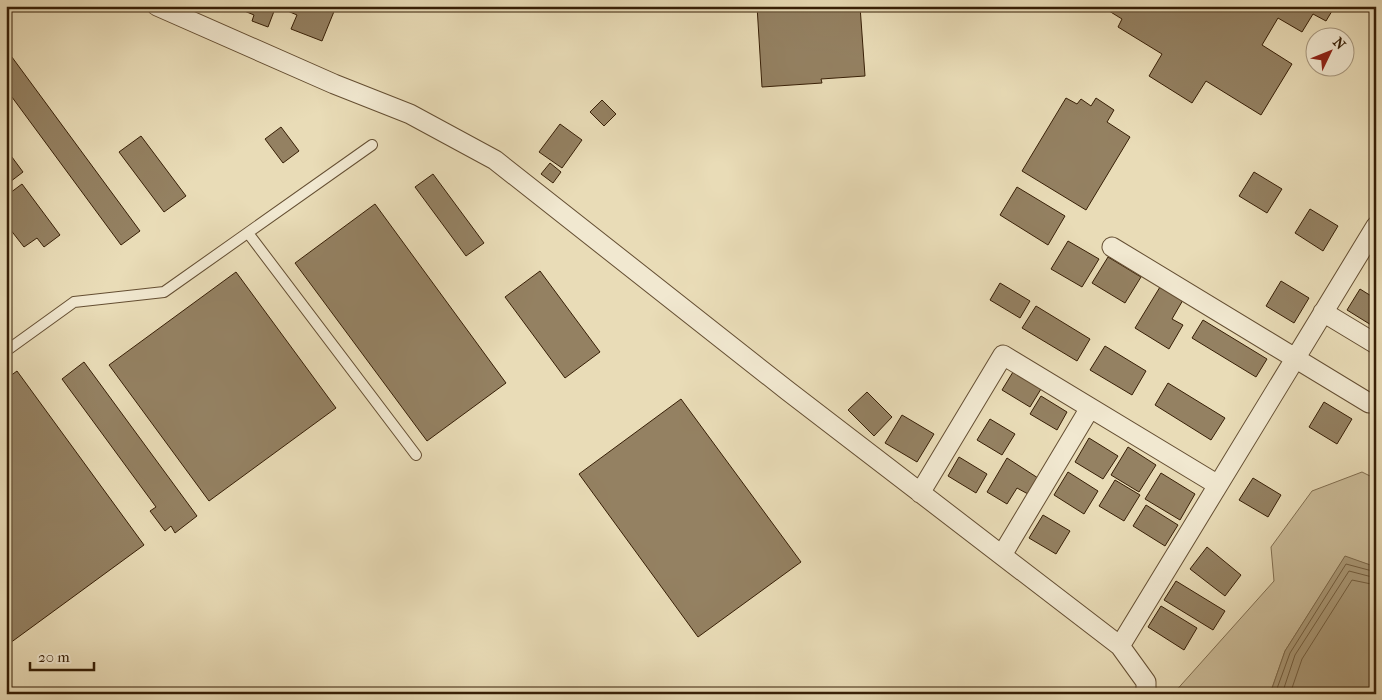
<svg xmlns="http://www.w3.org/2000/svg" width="1382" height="700" font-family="'IM FELL French Canon',serif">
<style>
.green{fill:#cbbc99;stroke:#816e50}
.water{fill:#ac9c7b;stroke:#7d6a4c}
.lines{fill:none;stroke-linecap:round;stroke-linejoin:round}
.shore{stroke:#725e40;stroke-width:1}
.building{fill:#948162;stroke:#371f06}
.service-casing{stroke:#644e32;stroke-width:12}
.minor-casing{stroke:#644e32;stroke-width:21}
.service{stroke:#f1e8d0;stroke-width:10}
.minor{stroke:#f1e8d0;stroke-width:19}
</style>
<rect width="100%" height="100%" fill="#e9dcb7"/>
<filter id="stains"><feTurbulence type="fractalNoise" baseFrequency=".004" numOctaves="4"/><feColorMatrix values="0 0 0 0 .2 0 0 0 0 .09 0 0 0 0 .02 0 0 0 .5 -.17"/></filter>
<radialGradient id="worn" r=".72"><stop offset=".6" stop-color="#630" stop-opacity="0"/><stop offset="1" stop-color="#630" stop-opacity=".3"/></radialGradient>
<path class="green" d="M1362,472L1376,479V567L1345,557L1285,651L1270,694H1173L1274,581L1271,547L1312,491Z"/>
<path class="water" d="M1345,556L1376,567V694H1270L1285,651Z"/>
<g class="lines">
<path class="shore" d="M1275,694L1290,653L1346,564L1376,572
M1282,694L1295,655L1349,571L1376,578
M1290,694L1302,659L1352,580L1376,585"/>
</g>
<path class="building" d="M244,6H327L335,9L322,41L291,29L297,15L276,6L268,27L252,21L254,15L242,10Z
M757,6H860L865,76L821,79L822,83L762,87Z
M1101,6H1335L1326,21L1313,14L1302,32L1278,18L1262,45L1292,64L1261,115L1206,81L1192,103L1149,76L1162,54L1118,27L1122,19Z
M6,49L140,231L121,245L6,89Z
M1066,98L1077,104L1081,99L1091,106L1096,98L1114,110L1107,122L1130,137L1086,210L1022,171Z
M602,100L616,114L604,126L590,112Z
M560,124L582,140L562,168L539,152Z
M281,127L299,151L283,163L265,139Z
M141,136L186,196L164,212L119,152Z
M6,149L23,172L6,185Z
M550,163L561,172L553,183L541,174Z
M1254,172L1282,189L1267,213L1239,196Z
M433,174L484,243L466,256L415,187Z
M22,184L60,235L44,247L37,238L24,247L6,224V196Z
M1017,187L1065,216L1048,245L1000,215Z
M375,204L506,383L427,441L295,263Z
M1310,209L1338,226L1323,251L1295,233Z
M1068,241L1099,259L1082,287L1051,269Z
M1108,257L1141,277L1125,303L1092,283Z
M540,271L600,352L565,378L505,297Z
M236,272L336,408L209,501L109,365Z
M1281,281L1309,298L1294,323L1266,306Z
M1000,283L1030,301L1020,318L990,300Z
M1160,287L1183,300L1172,319L1183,325L1169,349L1135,328Z
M1360,289L1376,299V328L1347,310Z
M1036,306L1090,339L1077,361L1022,328Z
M1203,320L1267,359L1256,377L1192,338Z
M1105,346L1146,371L1132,395L1090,370Z
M84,362L197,516L175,533L171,526L165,531L150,511L156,507L62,379Z
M17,371L144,545L6,646V379Z
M1013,372L1041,389L1030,407L1002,390Z
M1168,383L1225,418L1211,440L1155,405Z
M867,392L892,417L874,436L848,410Z
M1041,396L1067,412L1057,430L1030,414Z
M681,399L801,562L698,637L579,474Z
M1324,402L1352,419L1337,444L1309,427Z
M902,415L934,434L917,462L885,443Z
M990,419L1015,434L1002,455L977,440Z
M1089,438L1118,456L1103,479L1075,462Z
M1128,447L1156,465L1139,492L1111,475Z
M959,457L987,474L976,493L948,476Z
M1007,458L1038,478L1028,494L1017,488L1007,504L987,492Z
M1068,472L1098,491L1084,514L1054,495Z
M1161,473L1195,494L1180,520L1145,499Z
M1253,478L1281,495L1268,517L1239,500Z
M1115,480L1140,495L1124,521L1099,506Z
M1146,505L1178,525L1165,546L1133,526Z
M1043,515L1070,531L1056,554L1029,538Z
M1207,547L1241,575L1225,596L1190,569Z
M1176,581L1225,611L1213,630L1164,600Z
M1161,606L1197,628L1184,650L1148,627Z"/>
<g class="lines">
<defs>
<path id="service" d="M248,233L416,455
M6,351L74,302L164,292L372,145"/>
<path id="minor" d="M157,6L334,84L410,114L495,160L788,391L1120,646L1146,682V694
M1112,247L1369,403
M1323,312L1376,344
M920,493L1003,355L1218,485
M1002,555L1090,408
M1120,646L1376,226"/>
</defs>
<use href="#service" class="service-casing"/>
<use href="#minor" class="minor-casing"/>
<use href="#service" class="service"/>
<use href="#minor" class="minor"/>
</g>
<rect width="1382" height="700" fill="none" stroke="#e9dcb7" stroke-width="25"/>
<rect x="8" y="8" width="1367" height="685" fill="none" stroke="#371f06" stroke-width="2.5"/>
<rect x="12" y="12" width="1357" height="675" fill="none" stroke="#371f06"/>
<g transform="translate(1330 52) rotate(47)"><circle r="24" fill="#f1e8d0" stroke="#a7987f"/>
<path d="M0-4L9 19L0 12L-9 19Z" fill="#8f2418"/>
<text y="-8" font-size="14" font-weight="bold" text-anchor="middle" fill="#371f06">N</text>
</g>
<path d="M30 662v8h64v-8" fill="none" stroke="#371f06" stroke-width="2.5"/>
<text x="38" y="662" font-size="15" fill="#371f06" stroke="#f1e8d0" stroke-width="4" paint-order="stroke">20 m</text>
<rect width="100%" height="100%" filter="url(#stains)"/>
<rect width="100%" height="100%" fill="url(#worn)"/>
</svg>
